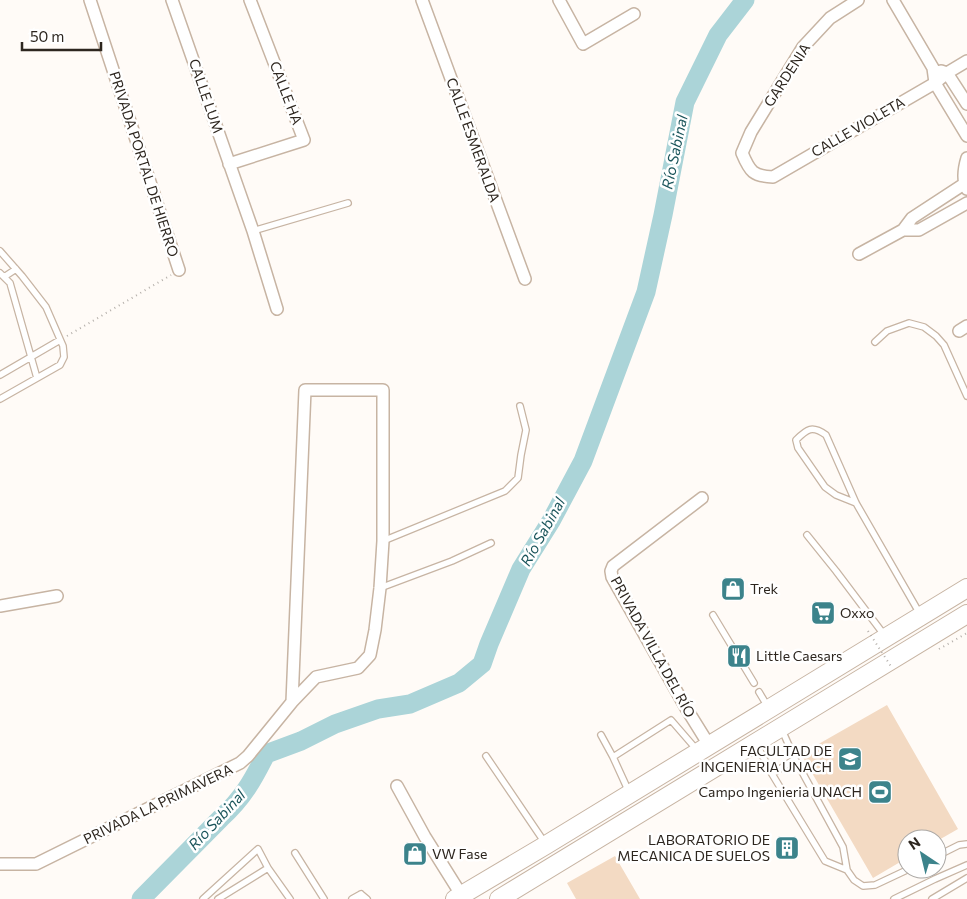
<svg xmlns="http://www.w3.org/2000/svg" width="967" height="899" font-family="Commissioner,sans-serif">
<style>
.green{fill:#f3dac3}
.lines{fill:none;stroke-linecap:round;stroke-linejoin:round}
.river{stroke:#abd4d8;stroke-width:19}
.lane-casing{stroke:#c7b4a3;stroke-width:8}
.street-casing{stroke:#c7b4a3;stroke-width:14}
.primary-casing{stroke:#c7b4a3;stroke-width:20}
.path{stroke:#b4afaa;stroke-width:2;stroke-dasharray:1 4;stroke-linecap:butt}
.lane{stroke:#fff;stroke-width:5.5}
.street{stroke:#fff;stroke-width:11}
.primary{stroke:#fff;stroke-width:18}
.path-bridge{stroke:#b4afaa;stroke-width:2;stroke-dasharray:1 4;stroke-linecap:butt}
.labels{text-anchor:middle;stroke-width:5;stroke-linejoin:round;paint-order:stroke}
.street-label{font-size:14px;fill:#2d261f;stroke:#fff}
.poi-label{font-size:14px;fill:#2d261f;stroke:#fff;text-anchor:start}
.water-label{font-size:15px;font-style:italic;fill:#1b555b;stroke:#fff}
</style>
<rect width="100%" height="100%" fill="#fffbf7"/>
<path class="green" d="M887,705L958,829L937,841V839H907V858L873,878L801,754Z
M615,856L640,899H576L567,883Z"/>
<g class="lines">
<path class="river" d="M141,899L221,818C243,798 253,780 266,754L301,741L335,724L378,709L410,704L459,683L482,664L489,644L521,569L551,521L583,461L646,292L663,215L685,102L718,35L745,0"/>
<defs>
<path id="lane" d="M253,231L348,203
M0,251L22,276L46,307L63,346L64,357L60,365L0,399
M0,273L10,283L37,378
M4,277L16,269
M875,342L887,331L909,323L924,327L936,336L944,345L967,396
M0,375L60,340
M856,503L836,495L825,487L798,448L796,440C807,429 812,425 826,435L856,503L920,614
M807,535L836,571L885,636
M383,541L505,491L518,478L521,455L526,430L520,406
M380,588L452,561L491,543
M713,615L754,683
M759,692L768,707
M782,730L795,759L843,847L847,870
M601,735L613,757L629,792
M757,745L772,774L825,861L847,870L854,880L863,886L875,885L909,869
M486,756L545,843
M613,757L671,720L697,750
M772,774L795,759
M295,853L324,899
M937,856L959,845L967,844
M203,899L258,849L268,868L290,899
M218,899L268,868
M352,899L361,894
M361,899V894L367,899
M894,899L935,879L967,865
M932,899L967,878"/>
<path id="street" d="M90,0L179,270
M172,0L253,231L277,309
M422,0L525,279
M559,0L583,44L634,14
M858,0L830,18L803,47L751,132L742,153C750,172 753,176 773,177L935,83L947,73L967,61
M893,0L933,68L935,83L967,136
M941,71L947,73L967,104
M967,158C964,168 962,180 967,189
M229,164L304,140L250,0
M903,230H919L967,203
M859,254L903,230L912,218L964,184
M959,331L967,326
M702,498L613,566L611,571L612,577L686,708L709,745
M0,606L57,596
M397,786L425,837L462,896
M0,864H36L240,763L248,756L292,702L316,677L358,668L370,655L375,630L380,588L383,541V390H305L292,702"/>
<path id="primary" d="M455,899L546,845L967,588
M499,899L967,614"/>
</defs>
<use href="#lane" class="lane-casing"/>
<use href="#street" class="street-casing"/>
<use href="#primary" class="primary-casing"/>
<path class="path" d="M67,336L171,275
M939,649L967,633"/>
<use href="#lane" class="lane"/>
<use href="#street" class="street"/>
<use href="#primary" class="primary"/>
<path class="path-bridge" d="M868,631L892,668"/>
</g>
<defs>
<symbol id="shop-square" viewBox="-11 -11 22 22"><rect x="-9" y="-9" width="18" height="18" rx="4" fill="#3c838b" stroke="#fff"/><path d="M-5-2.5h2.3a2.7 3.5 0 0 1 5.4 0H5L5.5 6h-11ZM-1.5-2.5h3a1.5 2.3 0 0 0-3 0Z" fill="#fff"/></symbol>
<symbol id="supermarket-square" viewBox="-11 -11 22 22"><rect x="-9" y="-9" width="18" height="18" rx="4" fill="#3c838b" stroke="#fff"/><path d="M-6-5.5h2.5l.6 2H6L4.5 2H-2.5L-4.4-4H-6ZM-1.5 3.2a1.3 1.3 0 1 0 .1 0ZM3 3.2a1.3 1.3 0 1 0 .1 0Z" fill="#fff"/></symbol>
<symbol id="restaurant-square" viewBox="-11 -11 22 22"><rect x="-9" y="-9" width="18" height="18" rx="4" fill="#3c838b" stroke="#fff"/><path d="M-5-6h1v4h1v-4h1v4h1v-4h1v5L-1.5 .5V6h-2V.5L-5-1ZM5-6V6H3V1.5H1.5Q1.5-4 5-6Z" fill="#fff"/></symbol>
<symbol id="university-square" viewBox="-11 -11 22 22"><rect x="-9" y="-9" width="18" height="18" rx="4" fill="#3c838b" stroke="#fff"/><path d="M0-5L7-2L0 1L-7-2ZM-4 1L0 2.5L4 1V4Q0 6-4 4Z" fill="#fff"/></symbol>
<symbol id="stadium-square" viewBox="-11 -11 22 22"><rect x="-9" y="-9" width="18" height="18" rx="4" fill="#3c838b" stroke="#fff"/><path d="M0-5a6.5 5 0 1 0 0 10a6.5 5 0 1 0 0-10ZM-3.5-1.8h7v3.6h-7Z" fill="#fff"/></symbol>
<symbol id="building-square" viewBox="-11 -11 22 22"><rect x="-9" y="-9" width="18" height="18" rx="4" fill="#3c838b" stroke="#fff"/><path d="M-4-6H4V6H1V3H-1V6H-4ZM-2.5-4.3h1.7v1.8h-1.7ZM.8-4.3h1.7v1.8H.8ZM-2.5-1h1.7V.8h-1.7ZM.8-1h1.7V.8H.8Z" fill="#fff"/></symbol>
</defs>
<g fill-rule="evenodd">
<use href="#shop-square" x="719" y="575" width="28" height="28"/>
<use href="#supermarket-square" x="809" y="599" width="28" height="28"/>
<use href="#restaurant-square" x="725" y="642" width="28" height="28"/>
<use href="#university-square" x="836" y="745" width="28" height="28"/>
<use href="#stadium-square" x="866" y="778" width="28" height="28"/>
<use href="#building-square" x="773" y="834" width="28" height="28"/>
<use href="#shop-square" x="401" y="840" width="28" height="28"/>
</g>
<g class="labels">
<g class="street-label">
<text transform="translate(787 75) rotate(-57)" y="5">GARDENIA</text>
<text transform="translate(286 93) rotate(69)" y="5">CALLE HA</text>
<text transform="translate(206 96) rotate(71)" y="5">CALLE LUM</text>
<text transform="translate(858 127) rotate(-30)" y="5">CALLE VIOLETA</text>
<text transform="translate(473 140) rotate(70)" y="5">CALLE ESMERALDA</text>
<text transform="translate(144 164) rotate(72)" y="5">PRIVADA PORTAL DE HIERRO</text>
<text transform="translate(653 647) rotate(61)" y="5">PRIVADA VILLA DEL RÍO</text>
<text transform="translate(158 804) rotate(-26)" y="5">PRIVADA LA PRIMAVERA</text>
</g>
<g class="poi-label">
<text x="750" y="594">Trek</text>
<text x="840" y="618">Oxxo</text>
<text x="756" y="661">Little Caesars</text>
<text x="832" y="756" text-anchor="end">FACULTAD DE<tspan x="832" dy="16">INGENIERIA UNACH</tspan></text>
<text x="862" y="797" text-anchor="end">Campo Ingenieria UNACH</text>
<text x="770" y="845" text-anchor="end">LABORATORIO DE<tspan x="770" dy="16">MECANICA DE SUELOS</tspan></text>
<text x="432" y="859">VW Fase</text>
</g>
<g class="water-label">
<text transform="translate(675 152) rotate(-78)" y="5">Río Sabinal</text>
<text transform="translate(543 532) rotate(-61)" y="5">Río Sabinal</text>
<text transform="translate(217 820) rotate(-47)" y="5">Río Sabinal</text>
</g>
</g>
<g transform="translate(922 854) rotate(325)"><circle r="24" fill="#ffffff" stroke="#aba8a5"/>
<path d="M0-4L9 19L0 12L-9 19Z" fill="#3c838b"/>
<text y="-8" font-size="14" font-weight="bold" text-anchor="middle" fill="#2d261f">N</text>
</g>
<path d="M22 42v8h79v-8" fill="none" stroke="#2d261f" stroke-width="2.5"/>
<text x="30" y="42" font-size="15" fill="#2d261f" stroke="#ffffff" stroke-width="4" paint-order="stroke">50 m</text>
</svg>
